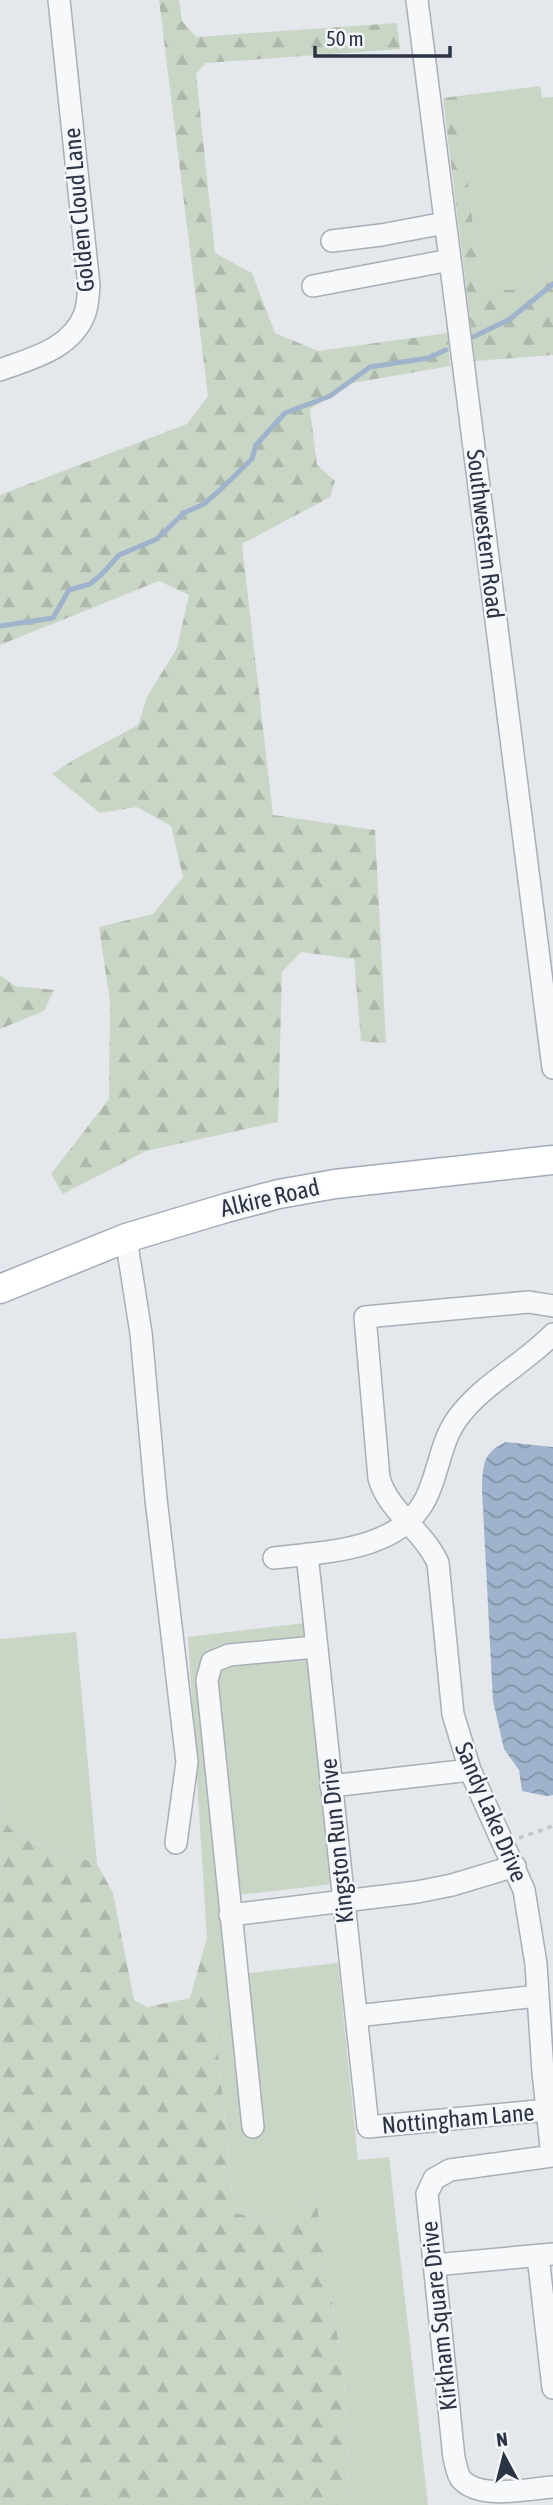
<svg xmlns="http://www.w3.org/2000/svg" width="553" height="2505" font-family="'Asap Condensed',sans-serif">
<style>
.green{fill:#c9d6c5}
.forest{fill:url(#forest-firs)}
.water{fill:url(#water-waves)}
.lines{fill:none;stroke-linecap:round;stroke-linejoin:round}
.stream{stroke:#9fb4cc;stroke-width:5}
.minor-casing{stroke:#a9aeb7;stroke-width:24}
.major-casing{stroke:#a3abb8;stroke-width:31}
.path{stroke:#c2c5cb;stroke-width:3.5;stroke-dasharray:5 5;stroke-linecap:butt}
.minor{stroke:#f7f8fa;stroke-width:21}
.major{stroke:#fff;stroke-width:28}
.labels{text-anchor:middle;stroke-width:5;stroke-linejoin:round;paint-order:stroke}
.street-label{font-size:24px;fill:#2b3445;stroke:#f4f6f9}
</style>
<defs>
<pattern id="forest-firs" width="22" height="20" patternUnits="userSpaceOnUse" patternTransform="scale(1.75)"><rect width="22" height="20" fill="#c9d6c5"/><path d="M5 1l3.5 6h-7zM16 11l3.5 6h-7z" fill="#adb8ab"/></pattern>
<pattern id="water-waves" width="16" height="10" patternUnits="userSpaceOnUse" patternTransform="scale(1.75)"><rect width="16" height="10" fill="#9fb4cc"/><path d="M0 5q4-4 8 0t8 0" fill="none" stroke="#8293a7"/></pattern>
</defs>
<rect width="100%" height="100%" fill="#e4e7ec"/>
<path class="green" d="M540,86L542,98L553,97V264L520,290H493L479,277L458,96Z
M305,1623L333,1884L221,1897L231,1975L338,1963L358,2160L389,2157L428,2505H350L344,2378L316,2199L296,2204L283,2222L234,2213L207,1938L188,1637Z
M76,1632L97,1864L20,1838L3,1821L0,1798V1639Z"/>
<path class="forest" d="M159,0H179L182,21L196,37L397,23L400,49L206,63L196,74L215,253L252,273L275,333L318,351L448,333L450,366L352,383L310,409L317,465L335,481L330,497L242,544L273,815L375,830L386,1043L361,1041L354,959L301,952L282,972L278,1122L146,1151L63,1194L51,1174L109,1099L110,1002L99,927L153,914L183,877L171,826L137,807L100,813L52,774L75,759L138,725L147,697L177,648L189,595L159,581L0,645V495L187,424L208,396Z
M458,96L479,277L493,290H520L553,264V355L475,361L443,98Z
M0,975L15,986L54,990L44,1011L0,1029Z
M0,1798L3,1821L20,1838L97,1864L113,1893L134,2000L147,2007L190,1998L207,1938L234,2213L282,2222L296,2204L316,2199L344,2378L350,2505H0Z"/>
<path class="water" d="M506,1442L553,1447V1795L546,1796L522,1791L519,1770L504,1749L493,1701L482,1490C483,1465 482,1453 506,1442Z"/>
<g class="lines">
<path class="stream" d="M473,337L510,319L553,284
M0,626L53,618L69,590L90,584L102,574L119,555L157,539L184,513L204,504L220,490L252,459L256,445L285,413L330,396L370,367L428,358L446,350"/>
<defs>
<path id="minor" d="M417,0L553,1068
M332,241L381,235L445,223
M313,286L450,260
M0,370C32,358 72,349 85,313C88,305 88,294 89,286L59,0
M126,1238L141,1333L156,1499L187,1762L176,1843
M307,1554L368,2127L547,2110
M274,1558C324,1552 400,1551 426,1498C439,1472 440,1443 457,1419C482,1384 523,1365 553,1334
M331,1786L470,1770
M230,1915L417,1892L452,1885L515,1866
M356,2016L538,1996
M253,2127L207,1680L212,1662L229,1655L316,1647
M552,2156L543,2072L536,1964L524,1890L470,1770L453,1714L438,1563C423,1530 388,1511 379,1478L365,1317L529,1302L553,1306
M553,2156L450,2170L434,2179L427,2194L454,2458C456,2464 457,2474 461,2479C479,2500 528,2489 553,2487
M538,2256L553,2388
M434,2265L553,2254"/>
<path id="major" d="M0,1289L126,1238L226,1208L279,1194L335,1184L553,1160"/>
</defs>
<use href="#minor" class="minor-casing"/>
<use href="#major" class="major-casing"/>
<path class="path" d="M519,1838L553,1826"/>
<use href="#minor" class="minor"/>
<use href="#major" class="major"/>
</g>
<g class="labels">
<g class="street-label">
<text transform="translate(79 210) rotate(-95)" y="8">Golden Cloud Lane</text>
<text transform="translate(485 534) rotate(83)" y="8">Southwestern Road</text>
<text transform="translate(270 1198) rotate(-13)" y="8">Alkire Road</text>
<text transform="translate(491 1812) rotate(67)" y="8">Sandy Lake Drive</text>
<text transform="translate(337 1841) rotate(-96)" y="8">Kingston Run Drive</text>
<text transform="translate(458 2119) rotate(-5)" y="8">Nottingham Lane</text>
<text transform="translate(439 2316) rotate(-96)" y="8">Kirkham Square Drive</text>
</g>
</g>
<g transform="translate(504 2456) rotate(353)" stroke="#f4f6f9" stroke-width="5" paint-order="stroke">
<path d="M0-5L12 26L0 18L-12 26Z" fill="#2b3445"/>
<text y="-10" font-size="19" font-weight="bold" text-anchor="middle" fill="#2b3445">N</text>
</g>
<path d="M315 46v10h135v-10" fill="none" stroke="#2b3445" stroke-width="3.5"/>
<text x="326" y="46" font-size="21" fill="#2b3445" stroke="#f4f6f9" stroke-width="5" paint-order="stroke">50 m</text>
</svg>
